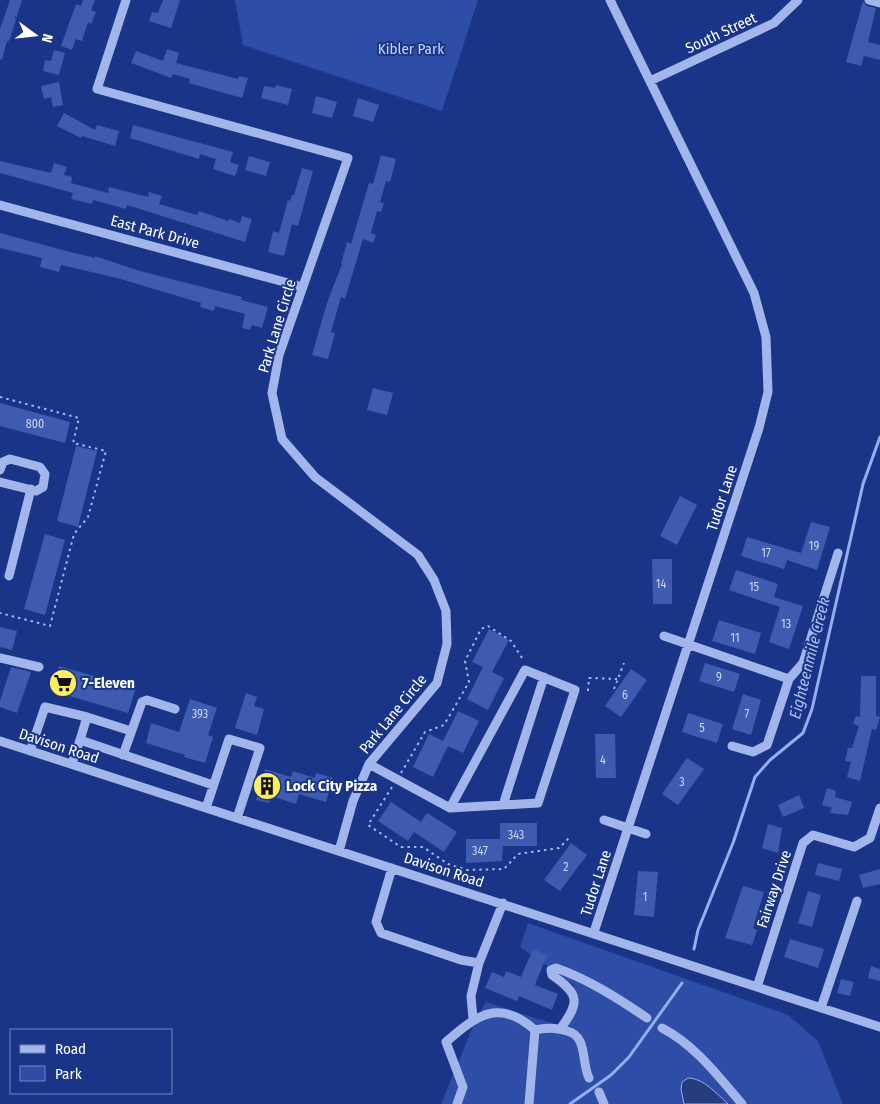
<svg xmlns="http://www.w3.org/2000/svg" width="880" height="1104" font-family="'Fira Sans Condensed',sans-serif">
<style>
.green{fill:#2d4da6}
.water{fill:#273c7a;stroke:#96aeef}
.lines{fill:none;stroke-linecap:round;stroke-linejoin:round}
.stream{stroke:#96aeef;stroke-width:3}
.building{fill:#3e5baf}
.path{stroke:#a3b6ec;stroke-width:2;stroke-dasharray:2.5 4;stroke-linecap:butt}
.minor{stroke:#a3b6ec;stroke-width:9}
.labels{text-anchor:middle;stroke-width:4;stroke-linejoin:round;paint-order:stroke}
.number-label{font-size:12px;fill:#cfd6eb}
.street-label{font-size:15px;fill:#fff;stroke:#1a3588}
.park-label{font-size:15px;fill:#c8d5f9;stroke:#1a3588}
.poi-label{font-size:15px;font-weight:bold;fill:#fff;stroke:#1a3588;text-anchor:start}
.water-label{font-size:16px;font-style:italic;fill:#afc1f4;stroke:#1a3588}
</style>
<rect width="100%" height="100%" fill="#1a3588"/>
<path class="green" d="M235,0H478L442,111L243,45Z
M528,923L788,1015L818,1041L843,1104H441L474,1024L486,1002L566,1028L574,985L520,947Z"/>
<path class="water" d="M688,1078C703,1078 717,1094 728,1104H684L681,1089L682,1082Z"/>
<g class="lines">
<path class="stream" d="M694,949L698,930L733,843L755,777L770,760L803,733L812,709L863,484L880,437
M570,1104L611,1075L629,1057L682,983"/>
</g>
<path class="building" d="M10,0H22L9,42L7,41L2,60L0,59V29Z
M83,0H95L91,10L96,12L91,24L88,22L82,41L76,39L72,50L61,46L76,4L81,6Z
M163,0H180L171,28L149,21L152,12L158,13Z
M863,1L867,6L876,8L868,42L880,45V60L864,56L861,66L846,62Z
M167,49L179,53L176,63L238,79L239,76L248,78L242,98L189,83L190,79L173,74L171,78L131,63L136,51L163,61Z
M54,50L65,53L59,75L43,71L45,60L51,61Z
M59,82L63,105L53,107L51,97L44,99L41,86Z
M276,85L292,89L288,105L261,98L264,86L275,88Z
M316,96L337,102L332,118L312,113Z
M358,98L379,105L373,122L353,116Z
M64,113L95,130L97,125L119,131L115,146L82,136L81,138L57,126Z
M133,125L233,152L230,162L239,165L235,176L213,169L216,159L200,154L199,159L130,138Z
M381,155L396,159L390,182L386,181L380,202L384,203L381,212L377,211L371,233L376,235L373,243L363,239L345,299L341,297L331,332L335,333L328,359L312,355L327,303L342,264H341L347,242L351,244L369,183L373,184Z
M249,156L270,162L266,176L245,170Z
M0,161L51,173L54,163L67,167L64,175L72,177L71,183L108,193L109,187L148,197L149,192L162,196L159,204L197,215L199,211L228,221L229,219L240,223L242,216L252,219L245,242L127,205L126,209L93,200L92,204L71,199L73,193L0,173Z
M302,168L313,171L298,226L292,224L284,256L268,252L273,231L279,233L288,200L290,201L292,195H294Z
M0,233L70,252L95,258V256L140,271L242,297L241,300L268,307L262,328L252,325L250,330L242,328L245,314L215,306L214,311L200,307L201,303L117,278L61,265L59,272L40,267L42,258L0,248Z
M373,388L393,393L387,415L367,410Z
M0,403L70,422L65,443L0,426Z
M76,446L97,451L78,527L57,521Z
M680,496L697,505L677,545L660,536Z
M811,522L830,527L817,570L787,560L784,569L741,556L747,537L801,553Z
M45,534L65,540L45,615L24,609Z
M652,559H672V604H653Z
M736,570L778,584L774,597L803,606L789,649L769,642L780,607L729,590Z
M719,620L761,633L755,654L712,641Z
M0,627L17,631L12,650L0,647Z
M489,629L509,640L492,672L504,678L488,710L467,699L483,667L472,662Z
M705,663L740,674L734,692L699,681Z
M59,666L136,688L128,713L52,691Z
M11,667L31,672L17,713L0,707V701Z
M631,669L647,680L621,717L605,706Z
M861,676H876V716L880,717L876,730L872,729L860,781L847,777L851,762L845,761L848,748H852L859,726L853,724L856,716L860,717Z
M246,693L257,697L254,706L264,709L257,735L235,728Z
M743,694L761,700L751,735L732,729Z
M190,699L217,708L208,735L213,737L205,763L184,757L185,755L146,743L151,723L179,732Z
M458,711L479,721L463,753L448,746L433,777L413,767L429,734L443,741Z
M688,713L723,724L717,743L682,732Z
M595,734H615L616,778H596Z
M687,758L704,769L678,805L662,794Z
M265,769L291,777L293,771L315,778L316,773L333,778L326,802L299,794L296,804L271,796L269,803L256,800Z
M827,788L836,791L835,797L852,802L848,815L830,813L832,808L822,805Z
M799,795L804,808L783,817L778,805Z
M391,802L421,822L427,813L457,832L444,852L414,832L408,841L378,821Z
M500,823H537V846H503L502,861L466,863V839H500Z
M768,824L782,828L778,853L762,848Z
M571,843L587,855L560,891L544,880Z
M818,863L842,869L839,881L815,875Z
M880,869V884L863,888L859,875Z
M638,871L658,872L654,917L634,915Z
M743,886L764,892L753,928L757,930L752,945L725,938Z
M808,891L821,895L812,927L798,923Z
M790,939L824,949L818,968L784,957Z
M533,949L547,955L535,985L558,994L552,1010L519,996L517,1001L485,988L492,972L504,977L506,971L521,977Z
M871,966L880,969V981L868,978Z
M841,979L854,982L850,996L837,993Z"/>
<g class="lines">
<path class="path" d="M0,397L79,418L73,443L106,451L88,517L74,534L50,626L0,613
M614,689L624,663
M588,691L589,678L617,679
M401,773L425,732L444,725L469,682L465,661L481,629L488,626L511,641L524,661
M392,787L368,825L401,847H423L448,864L467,870L504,869L518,854L559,848L569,838"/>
<path class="minor" d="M126,0L97,89L348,158L279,355L272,393L282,439L315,477L418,555L434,580L446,611L447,644L437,683L369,764L353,801L339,851
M869,0L880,3
M650,81L774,23L798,0
M0,205L303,287
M0,470L3,462L10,459L40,467L45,474L43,487L36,491L0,482
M9,576L31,489
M664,636L789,679L803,663L838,553
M0,658L39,667
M87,717L131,731
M0,741L880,1027
M732,746L753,752L767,745L789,679
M30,751L45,707L87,717L80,740
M123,755L142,702L147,700L175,709
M72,764L80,740L213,785
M369,764L450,808L538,803L575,690L525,670L450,808
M503,805L544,677
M206,808L229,739L260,748L237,818
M604,820L646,834
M392,868L376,922L381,933L461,960L479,963L503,903
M594,932L759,428L768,392L766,337L754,293L610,0
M757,987L803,843L813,835L854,847L870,838L880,808
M821,1008L857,901
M473,1019L471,996L479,963
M662,1028C695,1045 718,1076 742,1104
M560,1029C580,1003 580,994 552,975L551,970L556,968C588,979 619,999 647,1018
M599,1092L604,1104
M457,1104L463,1087L446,1042C477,1015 499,998 535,1030
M529,1104L535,1030C547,1027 555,1028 567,1031C588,1036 581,1062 589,1078"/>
</g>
<defs>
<symbol id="supermarket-disc" viewBox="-11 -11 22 22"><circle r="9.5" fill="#feee5f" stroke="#1a3588"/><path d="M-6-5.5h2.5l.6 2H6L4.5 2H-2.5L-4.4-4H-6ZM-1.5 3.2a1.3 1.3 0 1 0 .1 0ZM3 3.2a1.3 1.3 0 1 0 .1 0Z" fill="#111"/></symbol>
<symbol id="building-disc" viewBox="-11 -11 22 22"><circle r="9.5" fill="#feee5f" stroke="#1a3588"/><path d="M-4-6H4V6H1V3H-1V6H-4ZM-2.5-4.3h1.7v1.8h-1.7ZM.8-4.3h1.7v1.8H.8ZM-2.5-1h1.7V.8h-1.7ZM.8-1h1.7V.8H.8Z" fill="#111"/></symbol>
</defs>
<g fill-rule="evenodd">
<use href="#supermarket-disc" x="47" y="667" width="32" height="32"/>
<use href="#building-disc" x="251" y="770" width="32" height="32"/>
</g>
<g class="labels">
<g class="number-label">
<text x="35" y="428">800</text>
<text x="814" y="550">19</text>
<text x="766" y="557">17</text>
<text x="661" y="588">14</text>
<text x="754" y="591">15</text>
<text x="786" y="628">13</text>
<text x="735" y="642">11</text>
<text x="719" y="681">9</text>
<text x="625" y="699">6</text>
<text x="200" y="718">393</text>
<text x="747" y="718">7</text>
<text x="702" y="732">5</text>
<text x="603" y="764">4</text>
<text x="682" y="786">3</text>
<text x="516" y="839">343</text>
<text x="480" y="855">347</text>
<text x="566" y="871">2</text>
<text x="645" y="901">1</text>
</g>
<g class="street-label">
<text transform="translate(721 33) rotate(-25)" y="5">South Street</text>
<text transform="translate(155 232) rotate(15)" y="5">East Park Drive</text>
<text transform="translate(277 326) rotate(-73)" y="5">Park Lane Circle</text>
<text transform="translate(722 498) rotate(-72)" y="5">Tudor Lane</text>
<text transform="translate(393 714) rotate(-51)" y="5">Park Lane Circle</text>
<text transform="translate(59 746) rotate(18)" y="5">Davison Road</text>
<text transform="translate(444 870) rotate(18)" y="5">Davison Road</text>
<text transform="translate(596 883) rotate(-72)" y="5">Tudor Lane</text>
<text transform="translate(774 889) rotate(-72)" y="5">Fairway Drive</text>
</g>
<g class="park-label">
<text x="411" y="54">Kibler Park</text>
</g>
<g class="poi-label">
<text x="82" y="688">7-Eleven</text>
<text x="286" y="791">Lock City Pizza</text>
</g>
<g class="water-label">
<text transform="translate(809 658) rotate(-76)" y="6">Eighteenmile Creek</text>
</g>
</g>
<rect x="10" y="1029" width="162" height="65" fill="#1a3588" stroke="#7686b8"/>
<rect x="20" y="1045" width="25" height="8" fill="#a3b6ec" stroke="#7686b8"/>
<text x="55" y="1054" font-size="15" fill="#ffffff">Road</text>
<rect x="20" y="1066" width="25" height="15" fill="#2d4da6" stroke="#7686b8"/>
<text x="55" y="1079" font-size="15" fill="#ffffff">Park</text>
<g transform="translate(35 35) rotate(105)" stroke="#1a3588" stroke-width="4" paint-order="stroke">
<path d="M0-4L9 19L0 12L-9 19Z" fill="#ffffff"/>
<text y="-8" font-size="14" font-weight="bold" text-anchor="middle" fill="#ffffff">N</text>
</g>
</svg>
